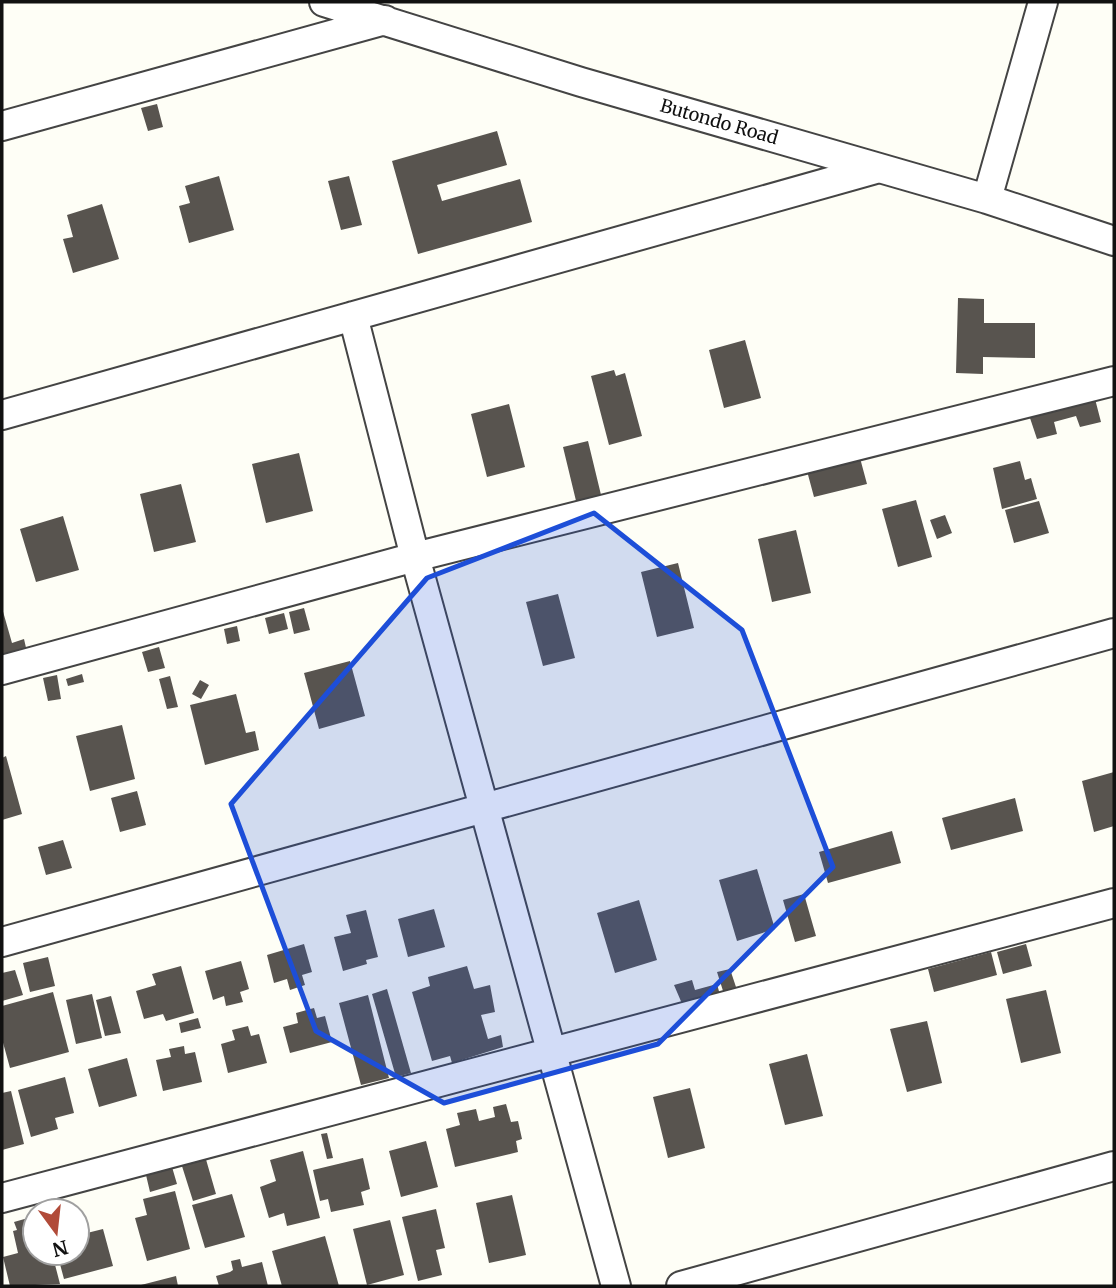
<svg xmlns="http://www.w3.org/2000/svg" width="1116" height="1288" font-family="Merriweather,serif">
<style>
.building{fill:#58544f}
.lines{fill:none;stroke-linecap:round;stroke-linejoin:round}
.minor-casing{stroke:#444;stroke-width:32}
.minor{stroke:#fff;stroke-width:28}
.marked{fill:#1d4ed8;fill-opacity:0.2;stroke:#1d4ed8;stroke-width:5;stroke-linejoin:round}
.labels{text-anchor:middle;stroke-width:7;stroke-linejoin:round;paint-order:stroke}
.street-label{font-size:18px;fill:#111;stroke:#fff}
</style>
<rect width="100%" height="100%" fill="#fefef6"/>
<path class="building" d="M157,104L163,127L148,131L141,108Z
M497,131L507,165L437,185L442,201L520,179L532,222L418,254L392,161Z
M219,176L234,230L189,243L179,206L190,203L185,186Z
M349,176L362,225L341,230L328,181Z
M102,204L119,259L73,273L63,239L73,237L67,215Z
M958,298L984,299V323H1035V358L983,357V374L956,373Z
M745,340L761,398L724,408L709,350Z
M614,370L616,376L625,373L642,436L609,445L591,376Z
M1094,395L1101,422L1080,427L1076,416L1054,422L1057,434L1037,439L1028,412Z
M509,404L525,467L487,477L471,414Z
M588,441L602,499L577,505L563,447Z
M299,453L313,511L266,523L252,464Z
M860,458L867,484L814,497L807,471Z
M1020,461L1025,480L1031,478L1037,499L1002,509L993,468Z
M181,484L196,542L154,552L140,494Z
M916,500L932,557L898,567L882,509Z
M1039,501L1049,533L1014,543L1005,510Z
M945,515L952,533L937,539L930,520Z
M63,516L79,570L36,582L20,529Z
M796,530L811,593L772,602L758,539Z
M678,563L694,628L657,637L641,572Z
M558,594L575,658L543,666L526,602Z
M2,608L12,643L24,639L27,652L2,662Z
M304,608L310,630L294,634L289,612Z
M284,613L288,629L269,634L265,618Z
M237,626L240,641L227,644L224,629Z
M159,647L165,668L148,672L142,652Z
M350,661L365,716L319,729L304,673Z
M82,674L84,682L68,686L66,679Z
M57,675L61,699L48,701L43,678Z
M170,676L178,707L167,709L159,679Z
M200,680L209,685L201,699L192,694Z
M236,694L246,733L255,731L259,750L205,765L190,705Z
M122,725L135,779L90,791L76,736Z
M6,756L22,814L2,820V758Z
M1114,772V826L1094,832L1082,781Z
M137,791L146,825L120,832L111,798Z
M1015,798L1023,831L951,850L942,818Z
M892,831L901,863L828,883L819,852Z
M63,840L72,868L46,875L38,847Z
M757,869L775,929L737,941L719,880Z
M804,894L816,936L795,942L783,900Z
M639,900L657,960L615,973L597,913Z
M434,909L445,947L408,957L398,919Z
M366,910L378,957L366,960L367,964L343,971L334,937L351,933L346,915Z
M304,944L312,972L302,975L305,985L290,990L287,979L274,983L267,955Z
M1026,944L1032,966L1003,974L997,952Z
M991,952L997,975L934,992L928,969Z
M48,957L55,986L30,992L23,963Z
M241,961L249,989L240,992L243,1002L226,1006L224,996L213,1000L205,971Z
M181,966L194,1013L166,1021L163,1014L144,1019L136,991L156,985L152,974Z
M467,966L474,989L490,985L495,1012L481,1015L488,1039L501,1035L503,1047L452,1063L450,1056L432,1061L412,992L430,986L428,977Z
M730,969L737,990L724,994L717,972Z
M15,970L23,995L2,1001V973Z
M692,980L695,990L717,984L720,995L683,1006L674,985Z
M387,989L411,1073L396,1077L372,994Z
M1046,990L1061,1053L1021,1063L1006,999Z
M53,992L69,1052L10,1068L2,1039V1006Z
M92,994L102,1038L76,1044L66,1000Z
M368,995L389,1078L361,1085L339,1003Z
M111,996L121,1033L105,1036L96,1000Z
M314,1008L317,1018L325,1016L332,1042L290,1053L283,1027L298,1023L296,1013Z
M198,1018L201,1028L181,1033L179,1023Z
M927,1021L942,1083L907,1092L890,1029Z
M248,1026L251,1036L259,1034L267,1063L228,1073L221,1044L235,1040L232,1030Z
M184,1046L185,1054L195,1052L202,1082L163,1091L156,1060L171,1057L169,1049Z
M807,1054L823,1116L785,1125L769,1064Z
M127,1058L137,1096L99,1107L88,1069Z
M65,1077L74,1113L55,1118L58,1129L31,1137L18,1090Z
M690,1088L705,1148L668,1158L653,1097Z
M11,1091L24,1144L2,1150V1093Z
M506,1104L511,1122L518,1121L522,1139L516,1141L518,1152L455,1167L446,1129L460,1125L457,1113L476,1109L479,1121L495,1117L493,1107Z
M327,1133L333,1158L327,1159L321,1134Z
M426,1141L438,1187L401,1197L389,1151Z
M303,1151L320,1218L287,1226L284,1213L269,1218L260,1187L276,1181L270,1160Z
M205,1156L216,1194L193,1201L181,1163Z
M363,1158L370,1189L361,1192L364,1205L331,1212L328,1199L320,1201L313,1170Z
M172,1167L177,1184L150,1192L146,1175Z
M175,1191L190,1249L147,1261L135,1218L147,1215L143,1199Z
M232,1194L245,1237L205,1248L192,1205Z
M512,1195L526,1255L489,1263L476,1203Z
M436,1209L445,1248L436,1250L442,1275L418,1281L402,1217Z
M28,1218L30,1226L35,1225V1253H52L60,1284L10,1286L3,1257L18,1253L13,1231L17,1230L14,1222Z
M390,1220L404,1275L367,1285L353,1229Z
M84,1223L87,1233L103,1229L113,1266L64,1279L57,1253H77V1225Z
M325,1236L339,1286H282L272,1251Z
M240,1259L242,1267L262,1262L268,1286H219L216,1276L230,1272L233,1270L231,1261Z
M176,1276L178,1286H141V1285Z"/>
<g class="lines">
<defs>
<path id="minor" d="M324,2L581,82L987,199L1114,241
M2,126L385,20
M987,199L1043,2
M353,316L415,557L616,1286
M2,415L879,168
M2,670L415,557L1114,381
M2,942L1114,633
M2,1198L1114,903
M681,1286L1114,1166"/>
</defs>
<use href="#minor" class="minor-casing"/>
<use href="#minor" class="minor"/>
</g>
<path class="marked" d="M594,513L742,630L833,867L658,1044L444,1103L316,1031L231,804L427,578Z"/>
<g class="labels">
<g class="street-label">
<text transform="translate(719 122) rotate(16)" y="6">Butondo Road</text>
</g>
</g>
<rect width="1116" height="1288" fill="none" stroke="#111111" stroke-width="7"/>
<g transform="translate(56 1232) rotate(165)"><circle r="33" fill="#ffffff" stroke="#a0a0a0" stroke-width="2"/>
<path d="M0-5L12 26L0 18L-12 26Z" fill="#b14b39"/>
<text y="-10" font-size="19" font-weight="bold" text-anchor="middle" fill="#111111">N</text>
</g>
</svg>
